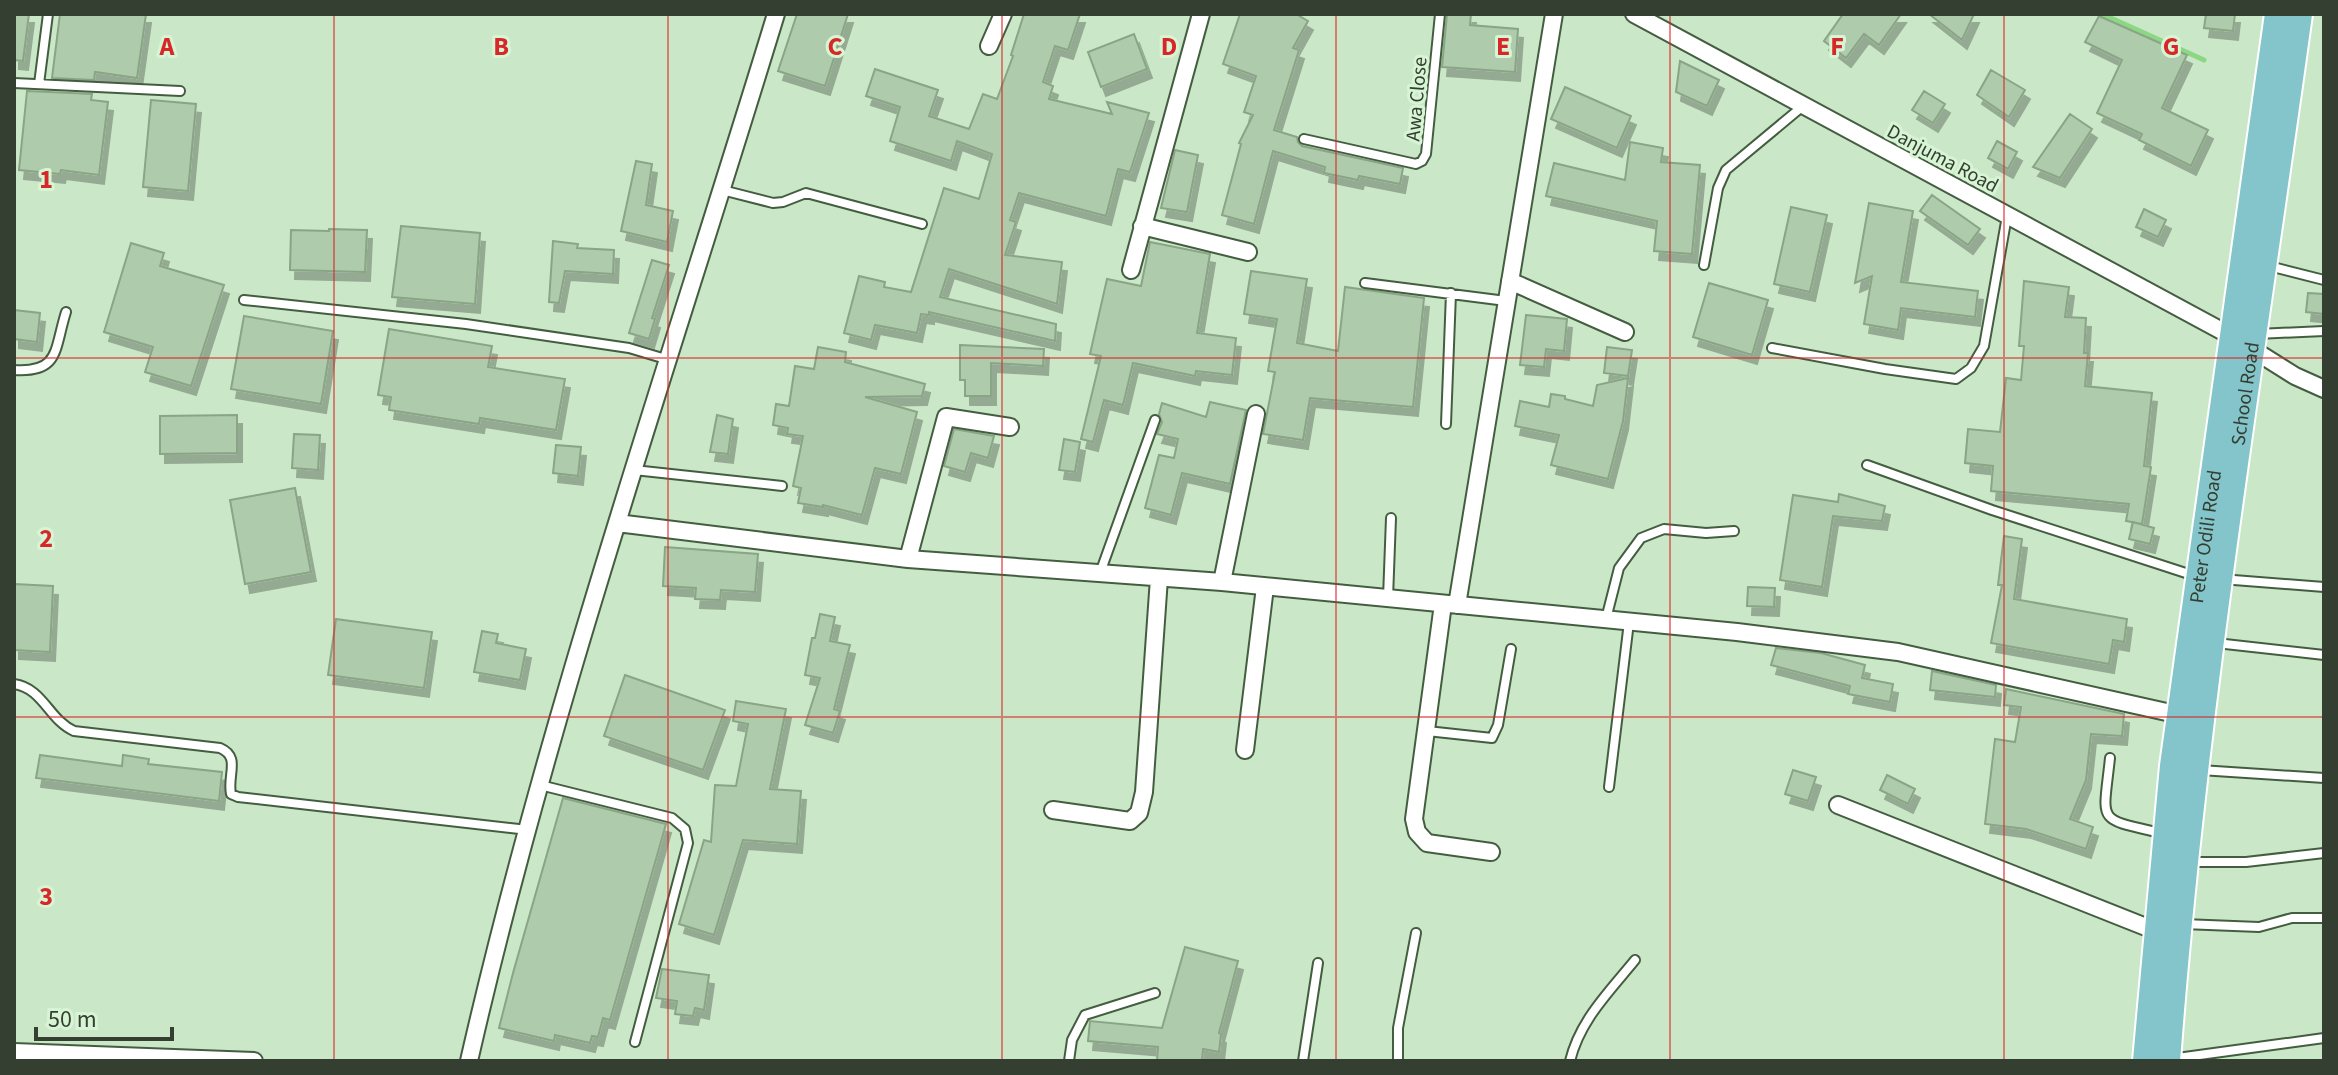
<svg xmlns="http://www.w3.org/2000/svg" width="2338" height="1075" font-family="'Source Sans 3',sans-serif">
<style>
.lines{fill:none;stroke-linecap:round;stroke-linejoin:round}
.stream{stroke:#8dd685;stroke-width:5}
.building{fill:#aecbab;stroke:#89a586;stroke-width:2;filter:url(#shadow)}
.lane-casing{stroke:#445d41;stroke-width:12}
.street-casing{stroke:#445d41;stroke-width:20}
.primary-casing{stroke:#fff;stroke-width:30}
.lane{stroke:#fff;stroke-width:8}
.street{stroke:#fff;stroke-width:16}
.primary{stroke:#83c5ca;stroke-width:26}
.grid{fill:none;stroke:#d62828;stroke-width:2;stroke-opacity:0.55}
.labels{text-anchor:middle;stroke-width:6;stroke-linejoin:round;paint-order:stroke}
.street-label{font-size:20px;fill:#343f32;stroke:#d7f5d4}
.grid-label{font-size:26px;text-anchor:middle;font-weight:bold;fill:#d62828;stroke:#d7f5d4;stroke-width:6;stroke-linejoin:round;paint-order:stroke}
</style>
<defs>
<filter id="shadow"><feDropShadow dx="5" dy="9" stdDeviation="0" flood-color="#0004"/></filter>
</defs>
<rect width="100%" height="100%" fill="#cae8c7"/>
<g class="lines">
<path class="stream" d="M2102,14L2204,60"/>
</g>
<path class="building" d="M14,14H29L23,61L14,60Z
M60,14H146L137,78L95,72L94,80L52,78Z
M797,14H848L825,86L778,71Z
M1024,14H1080L1068,50L1055,46L1043,82L1053,86L1049,99L1112,114L1107,102L1149,113L1130,172L1118,169L1106,216L1019,193L1010,220L1016,222L1005,255L1062,262L1057,304L949,269L940,297L1056,324L1055,341L929,312V315L921,314L917,333L875,325L871,340L844,333L859,276L885,282L884,287L911,292L944,188L979,199L992,154L957,141L951,161L890,141L900,107L866,96L875,69L938,90L929,116L969,129L983,94L997,99L1013,56L1011,55Z
M1240,14H1296L1308,21L1293,48L1299,50L1274,130L1297,137L1298,142L1302,146L1403,168L1400,184L1359,176L1358,180L1324,173L1325,167L1273,151L1254,224L1222,215L1241,144L1239,143L1253,115L1244,112L1256,76L1223,64Z
M1447,14H1471L1470,25L1518,29L1515,72L1442,67Z
M1843,14H1901L1879,45L1864,34L1846,58L1824,41Z
M1929,14H1974L1962,40Z
M2206,14H2235L2233,31L2204,28Z
M2099,16L2187,55L2162,108L2208,130L2191,166L2139,140L2142,134L2097,113L2122,60L2085,42Z
M1134,34L1147,69L1101,87L1088,52Z
M1680,61L1719,80L1707,106L1676,92Z
M1991,70L2025,90L2009,117L1977,95Z
M1565,87L1631,116L1617,148L1551,119Z
M27,91L92,94L91,100L108,102L99,175L61,170L60,174L19,170Z
M1924,91L1945,104L1933,123L1912,110Z
M151,100L196,104L188,191L143,187Z
M2070,114L2092,129L2060,178L2033,167Z
M1997,141L2017,152L2008,169L1988,158Z
M1630,142L1663,148L1661,162L1700,165L1692,254L1654,251L1657,221L1546,196L1554,163L1625,180Z
M1175,150L1198,155L1187,212L1161,208Z
M636,161L652,164L646,205L673,211L667,242L621,231Z
M1932,195L1980,229L1968,245L1920,211Z
M1869,203L1913,211L1901,282L1978,291L1975,317L1901,308L1898,330L1864,324L1872,276L1855,283Z
M1791,207L1827,215L1810,292L1774,284Z
M2144,209L2166,220L2158,237L2136,227Z
M401,226L480,233L475,304L392,297Z
M329,229L367,230L365,272L290,270L291,230L329,231Z
M553,241L578,244L577,248L614,250L613,274L565,271L559,303L549,302Z
M1150,242L1210,254L1197,333L1236,338L1232,375L1196,371L1195,376L1133,363L1123,405L1104,400L1093,442L1081,439L1101,356L1090,354L1107,279L1141,286Z
M131,243L164,253L160,266L224,285L191,386L145,372L153,347L104,332Z
M652,260L669,265L652,318L655,319L649,339L629,333Z
M1251,271L1307,279L1297,343L1338,351L1345,287L1424,298L1413,407L1310,398L1303,440L1263,434L1275,372L1268,371L1277,319L1244,314Z
M2024,281L2069,287L2065,317L2086,318L2084,353H2088L2085,386L2152,393L2144,466L2151,467L2142,524L2126,521L2129,504L1991,491L1993,466L1965,463L1968,429L2000,432L2006,378L2021,380L2024,346H2019Z
M1709,283L1768,300L1752,355L1693,337Z
M2308,293L2324,294V314L2306,312Z
M14,310L40,313L37,342L14,339Z
M1526,315L1567,319L1564,351L1546,349L1544,367L1520,365Z
M244,316L333,331L321,404L231,389Z
M389,329L492,346L488,367L565,379L556,430L480,418L479,424L389,410L391,397L378,395Z
M960,345L1044,349L1043,366L991,363V396H965V380H960Z
M818,347L846,352L845,362L925,384L922,396L865,397L917,412L901,474L875,468L862,515L823,505V507L798,503L801,488L793,486L803,436L787,434L788,428L773,425L776,404L789,406L795,366L814,369Z
M1607,347L1632,350L1628,376L1604,373Z
M1628,378L1623,421L1608,479L1551,465L1559,435L1515,426L1520,401L1549,407L1551,394L1565,396V399L1593,406L1597,385Z
M1210,402L1246,410L1230,484L1182,473L1171,515L1145,508L1159,455L1174,458L1178,439L1157,434L1162,422L1159,414L1162,403L1206,417Z
M237,415V453L160,454V416Z
M717,415L733,419L728,454L710,452Z
M954,429L994,436L988,458L971,453L965,472L944,466Z
M294,434L320,435L318,470L292,468Z
M1064,439L1080,442L1075,472L1059,470Z
M556,445L581,447L578,476L553,473Z
M295,488L311,572L245,584L230,500Z
M1839,494L1885,506L1882,521L1833,516L1822,587L1780,580L1793,495L1838,502Z
M2133,522L2154,528L2150,544L2129,539Z
M2004,536L2022,539L2014,599L2127,619L2124,642L2113,640L2109,664L1991,643L2002,585H1998Z
M665,547L758,554L755,592L721,590L720,600L695,599L696,588L663,586Z
M14,584L53,586L50,652L14,650Z
M1748,587L1775,588L1774,607L1747,606Z
M820,614L835,617L830,641L850,645L834,709L840,711L833,733L805,725L820,678L805,675L812,638H815Z
M336,619L432,632L424,688L328,675Z
M482,631L498,634L496,643L526,649L520,680L474,672Z
M1776,648L1821,653L1865,665L1862,678L1893,684L1890,702L1848,694L1850,686L1771,665Z
M1932,671L1996,685L1995,697L1930,690Z
M625,675L725,710L703,770L604,736Z
M2006,689L2124,714L2122,736L2091,734L2086,780L2070,819L2093,827L2086,849L2026,829L1985,824L1995,739L2015,742L2021,707L2004,705Z
M736,701L786,709L770,789L801,791L797,844L743,840L714,935L679,924L704,840L711,842L715,785L736,786L748,724L733,721Z
M40,755L122,766L123,755L149,759L148,764L222,772L219,801L36,778Z
M1793,770L1816,777L1808,801L1785,794Z
M1887,775L1915,789L1908,804L1880,790Z
M563,798L666,824L610,1020L603,1018L598,1037L592,1036L590,1043L555,1035L554,1041L499,1028L513,973Z
M1185,947L1238,961L1219,1033L1221,1034L1219,1052L1203,1049L1202,1061H1157L1158,1047L1088,1041L1090,1021L1162,1028Z
M662,969L709,975L704,1010L695,1008L693,1016L675,1014L677,1001L656,998Z"/>
<g class="lines">
<defs>
<path id="lane" d="M14,83L180,91
M39,84L48,14
M1304,139L1416,164L1422,161L1426,154L1440,14
M722,190L773,203L783,202L806,193L922,224
M1704,265L1718,188L1726,170L1803,106
M2269,266L2324,280
M1365,283L1506,301
M244,300L466,324L629,348L669,360
M2257,334L2324,331
M1772,348L1885,369L1956,379L1971,368L1984,346L2007,216
M14,370C60,373 54,350 66,312
M1446,424L1451,293
M1867,465L1992,510L2195,576
M634,470L782,486
M1100,573L1155,420
M2221,579L2324,587
M1388,598L1391,518
M1606,619L1619,568L1641,538L1664,529L1706,533L1734,531
M2216,643L2324,655
M14,684C43,688 49,720 74,731L220,748C241,757 227,775 231,794L238,797L528,830
M1427,731L1492,738L1498,725L1511,649
M2110,758C2103,824 2095,818 2161,833
M2200,770L2324,778
M540,785L672,818L685,829L688,843L635,1042
M1609,787L1629,622
M2190,862H2246L2324,853
M2183,924L2259,927L2292,918H2324
M2170,1059L2324,1038
M1069,1061L1072,1040L1085,1015L1155,993
M1303,1061L1318,963
M1398,1061V1028L1416,933
M1570,1061C1580,1020 1609,992 1635,960"/>
<path id="street" d="M1634,14L2233,337L2295,376L2324,389
M989,46L1003,14
M1142,226L1248,252
M1131,270L1201,14
M1510,281L1625,332
M617,523L908,559L1222,582L1737,632L1898,652L2180,715
M908,559L946,417L1010,427
M1222,582L1256,414
M1443,604L1414,819L1417,832L1427,843L1491,852
M1457,605L1554,14
M1245,750L1265,587
M1838,805L2156,931
M1053,810L1130,821L1139,813L1144,792L1159,578
M14,1052L254,1061
M469,1061C550,706 670,362 776,14"/>
<g id="primary">
<path id="s1" d="M2146,1061L2173,766L2278,14"/>
<path id="s2" d="M2167,1061C2193,710 2251,362 2299,14"/>
</g>
</defs>
<use href="#lane" class="lane-casing"/>
<use href="#street" class="street-casing"/>
<use href="#primary" class="primary-casing"/>
<use href="#lane" class="lane"/>
<use href="#street" class="street"/>
<use href="#primary" class="primary"/>
</g>
<path class="grid" d="M334,14V1061M668,14V1061M1002,14V1061M1336,14V1061M1670,14V1061M2004,14V1061M14,358H2324M14,717H2324"/>
<g class="labels">
<g class="street-label">
<text transform="translate(1416 99) rotate(-85)" y="7">Awa Close</text>
<text transform="translate(1943 158) rotate(28)" y="7">Danjuma Road</text>
<text dy="7" stroke="none"><textPath href="#s2" startOffset="672">School Road</textPath></text>
<text dy="7" stroke="none"><textPath href="#s1" startOffset="528">Peter Odili Road</textPath></text>
</g>
</g>
<g class="grid-label">
<text x="167" y="55">A</text>
<text x="501" y="55">B</text>
<text x="835" y="55">C</text>
<text x="1169" y="55">D</text>
<text x="1503" y="55">E</text>
<text x="1837" y="55">F</text>
<text x="2171" y="55">G</text>
<text x="46" y="188">1</text>
<text x="46" y="547">2</text>
<text x="46" y="905">3</text>
</g>
<rect width="2338" height="1075" fill="none" stroke="#343f32" stroke-width="32"/>
<path d="M36 1027v12h136v-12" fill="none" stroke="#343f32" stroke-width="4"/>
<text x="48" y="1027" font-size="24" fill="#343f32" stroke="#d7f5d4" stroke-width="6" paint-order="stroke">50 m</text>
</svg>
